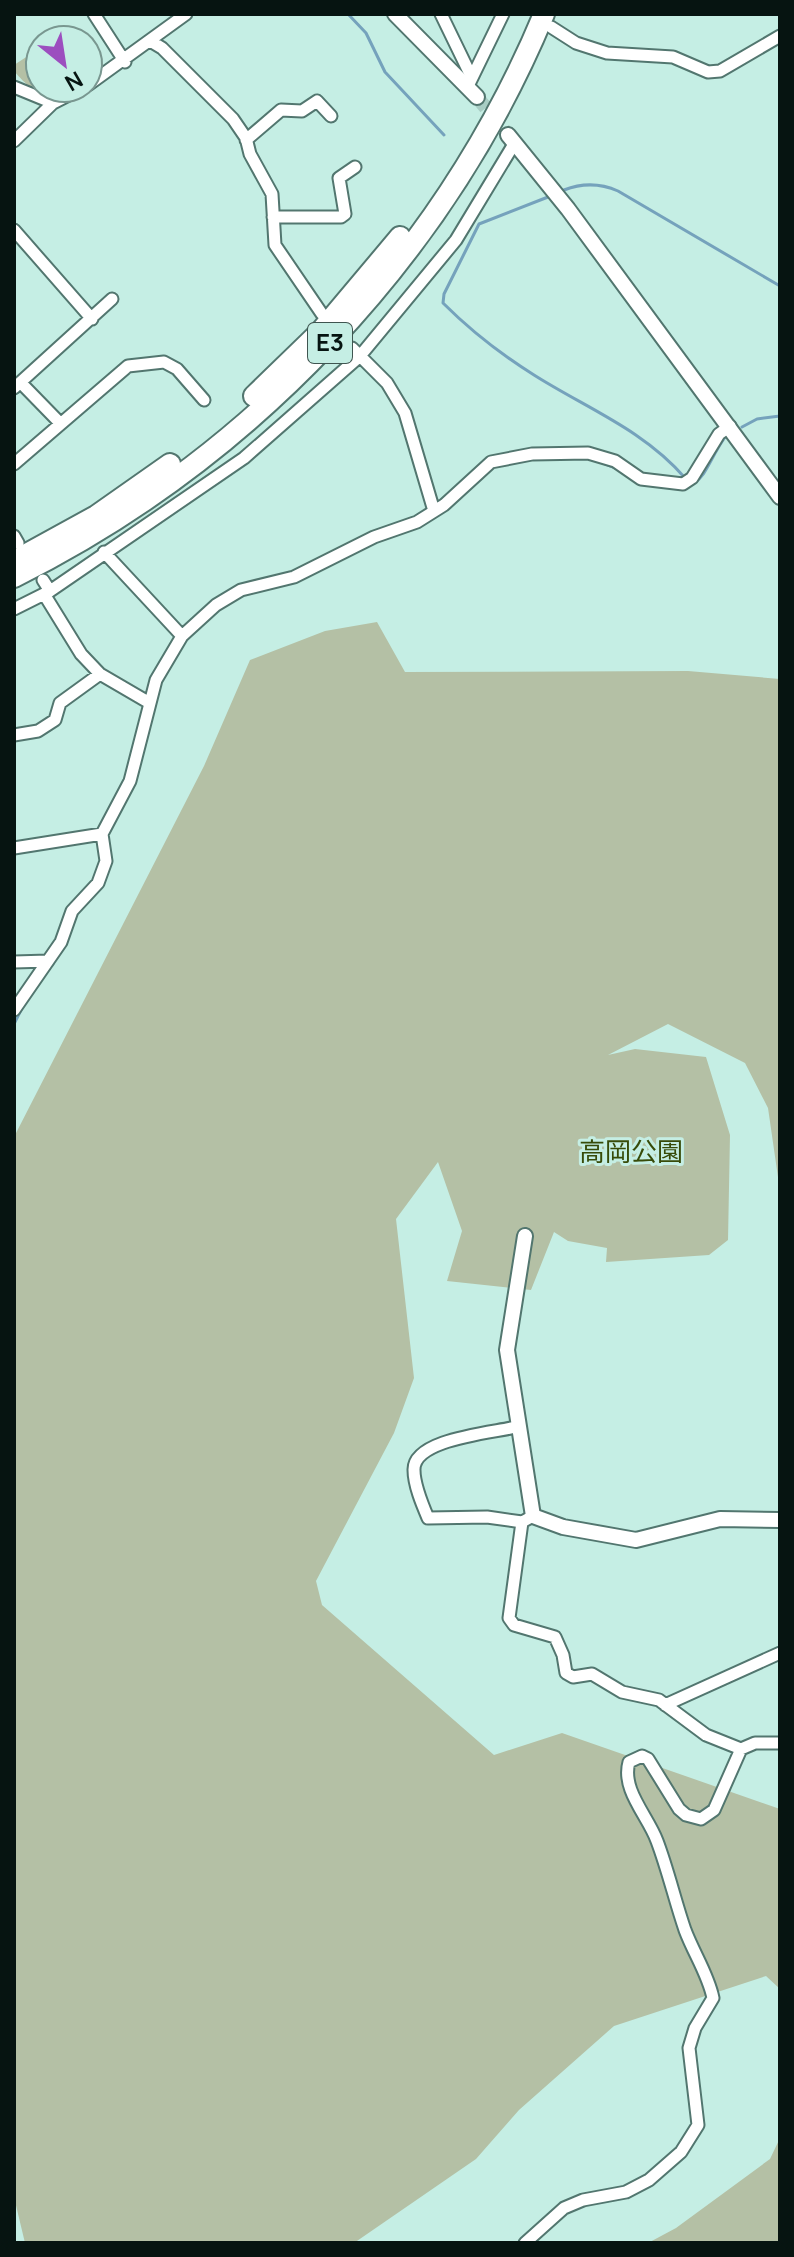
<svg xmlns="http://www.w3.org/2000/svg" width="794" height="2257" font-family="Manrope,'Noto Sans JP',sans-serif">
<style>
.green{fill:#b4c0a5}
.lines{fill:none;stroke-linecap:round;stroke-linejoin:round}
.stream{stroke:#75a2bc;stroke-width:3}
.tertiary-tunnel{stroke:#a8cdc4;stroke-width:14;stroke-dasharray:14 7;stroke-linecap:butt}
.minor-casing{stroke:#52766f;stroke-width:15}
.tertiary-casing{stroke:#52766f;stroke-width:18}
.motorway-casing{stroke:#52766f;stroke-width:24}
.minor{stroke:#fff;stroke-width:11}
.tertiary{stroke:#fff;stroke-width:14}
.motorway{stroke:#fff;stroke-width:20}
.labels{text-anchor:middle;stroke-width:6;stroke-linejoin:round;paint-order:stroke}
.shield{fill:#c5eee4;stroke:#3f5550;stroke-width:2}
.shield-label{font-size:24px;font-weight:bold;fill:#061411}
.park-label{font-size:26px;fill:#374b09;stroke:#c5eee4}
</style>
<rect width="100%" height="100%" fill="#c5eee4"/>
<path class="green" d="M34,52L40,60V88H60L64,95C42,101 28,87 14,71V65Z
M377,622L405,672L688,671L780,679V1191L768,1108L745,1063L668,1024L608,1055L635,1049L706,1057L730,1135L728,1240L709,1255L606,1262L607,1248L568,1241L554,1232L531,1290L447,1281L462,1231L438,1162L396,1219L414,1378L394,1433L316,1581L322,1605L494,1755L562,1733L780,1809V1989L766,1976L614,2026L519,2110L476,2159L354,2243H25L14,2197V1137L204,766L250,660L325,631Z
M780,2138V2243H648L676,2228L770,2159Z"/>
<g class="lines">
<path class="stream" d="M348,14L366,33L385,72L444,135
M564,190C582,183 600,183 618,191L780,286
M548,197L479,224L444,294L443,303C470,330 502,355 534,375C586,408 644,430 685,478
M742,427L757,419L780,416
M603,463L618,469
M657,486C706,494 701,472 725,437
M14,1024L23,1006"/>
<path class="tertiary-tunnel" d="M477,97L508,135"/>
<defs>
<path id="minor" d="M94,14L125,62
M441,14L472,78
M551,27L576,43L607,53L673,57L708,72L720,71L780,36
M152,42L162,48L233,119L246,138L250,154L272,194L275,245L322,314
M88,85L186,14
M468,86L503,14
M14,87L53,103
M246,140L281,110L302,111L317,101L331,116
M14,141L53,103L82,88
M273,217H341L345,214L339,178L355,167
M14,230L92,319
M352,348L387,383L405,413L434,511
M21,383L60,423
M14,388L112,299
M14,464L128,366L164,362L177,369L204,400
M14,536L18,543
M104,552L182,636
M43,580L50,591
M44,594L81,654L100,674
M14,609L50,591L244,458L360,356L456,240L514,144
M14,735L38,731L55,720L60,703L100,674L148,702
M14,848L102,834
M14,962L48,961
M14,1010L61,942L72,911L98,883L106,861L102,834L130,781L156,680L182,636L216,605L241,590L294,577L374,537L417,522L444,505L491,462L532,454L588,453L615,461L641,479L683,484L692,478L719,434L730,426
M516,1427C491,1433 413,1439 414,1470C414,1485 422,1504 428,1518L487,1517L522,1522
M533,1516L522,1522L509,1618L514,1625L555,1637L563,1655L566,1673L573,1677L592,1674L622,1692L659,1700L706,1735L741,1749
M665,1705L780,1653
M525,2243L564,2208L583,2200L626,2192L649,2180L681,2152L698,2125L689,2048L695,2028L713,1998C708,1974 694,1954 685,1930C675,1901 668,1870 657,1841C648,1816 621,1790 629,1762L642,1756L648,1759L679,1809L686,1815L701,1819L714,1810L741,1749L755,1743H780"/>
<path id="tertiary" d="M395,14L477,97
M508,135L568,209L780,497
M525,1236L507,1350L533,1516L563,1527L636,1540L720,1519L780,1520"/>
<path id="motorway" d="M254,396L321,331L400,237
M14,561L96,516L170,464
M14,577C249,460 443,257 544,14"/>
</defs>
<use href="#minor" class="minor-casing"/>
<use href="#tertiary" class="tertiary-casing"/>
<use href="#motorway" class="motorway-casing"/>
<use href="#minor" class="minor"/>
<use href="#tertiary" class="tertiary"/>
<use href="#motorway" class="motorway"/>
</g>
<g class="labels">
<rect class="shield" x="308" y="323" width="44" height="40" rx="6"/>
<g class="shield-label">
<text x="330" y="351">E3</text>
</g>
<g class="park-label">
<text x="631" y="1161">高岡公園</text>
</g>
</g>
<rect width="794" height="2257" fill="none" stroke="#061411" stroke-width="32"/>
<g transform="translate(64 64) rotate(150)"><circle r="38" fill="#c5eee4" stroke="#799790" stroke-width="2"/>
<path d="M0-6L14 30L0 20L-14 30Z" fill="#9c4ebf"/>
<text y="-12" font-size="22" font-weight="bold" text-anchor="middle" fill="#061411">N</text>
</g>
</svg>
